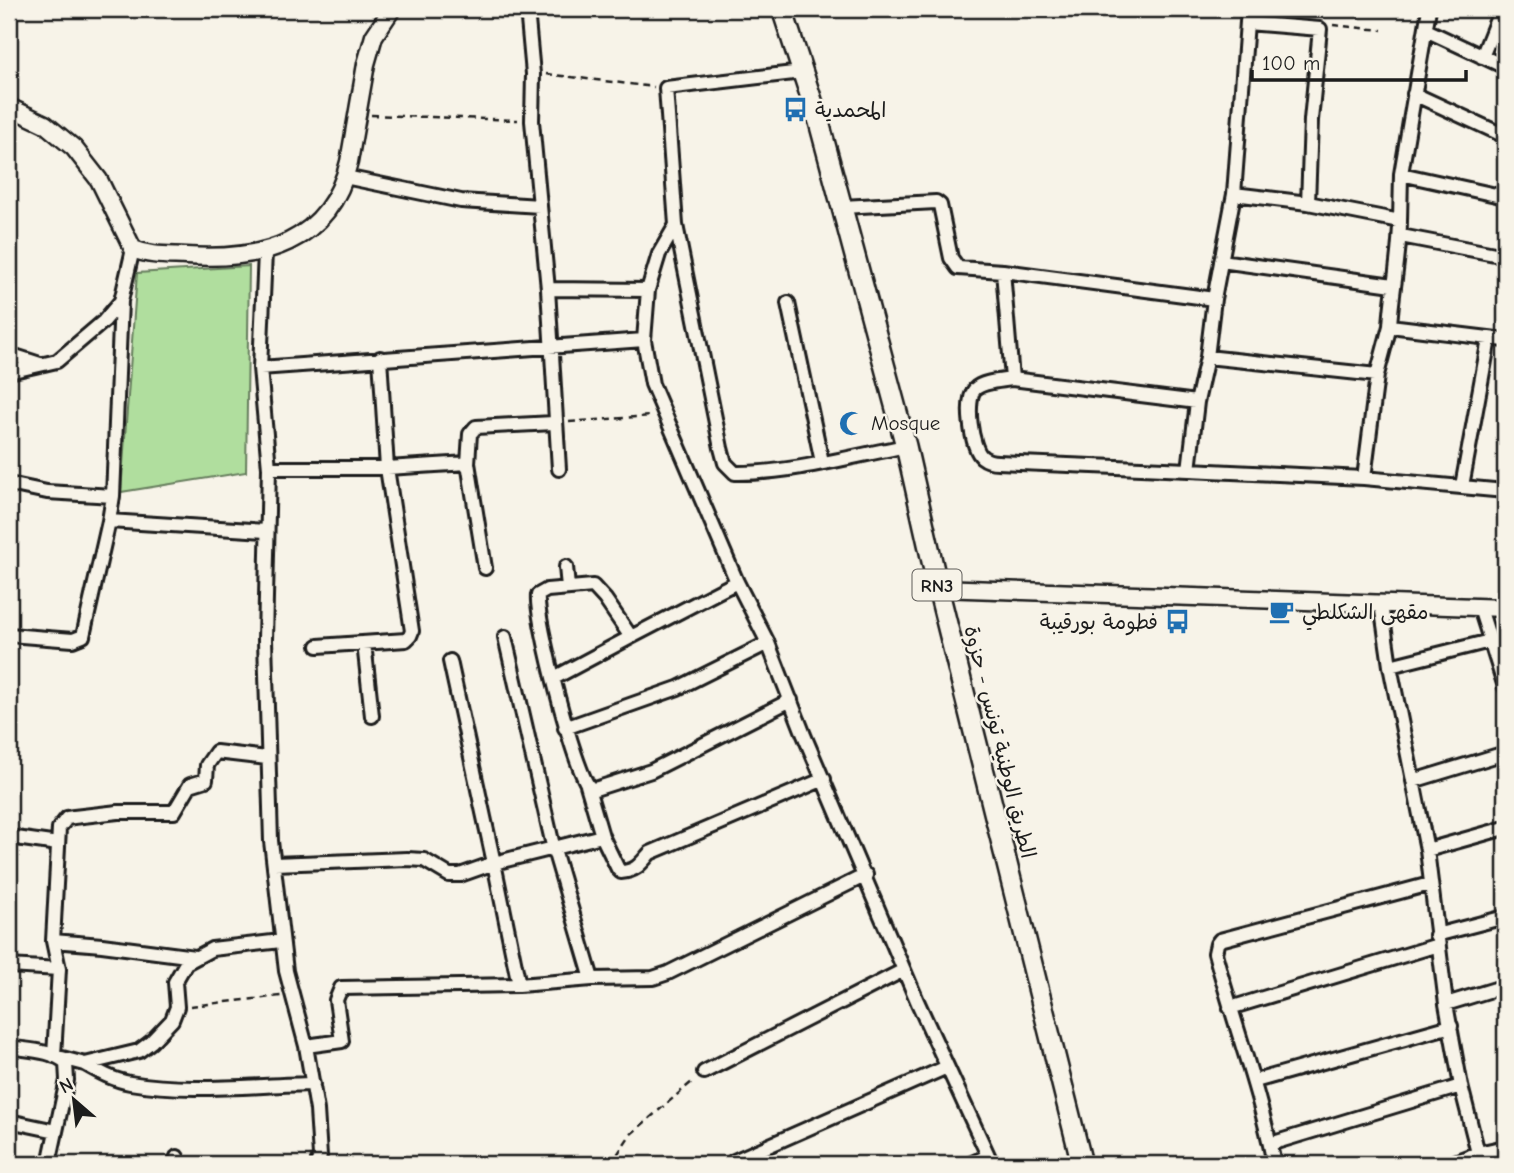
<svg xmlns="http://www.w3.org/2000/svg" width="1514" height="1173" font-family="'Comic Neue','Playpen Sans Arabic',sans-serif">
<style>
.green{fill:#b0de9e;stroke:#667d5d;stroke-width:2}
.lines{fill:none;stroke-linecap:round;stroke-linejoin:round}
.street-casing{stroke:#1c1c1c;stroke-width:18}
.secondary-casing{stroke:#1c1c1c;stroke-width:21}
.primary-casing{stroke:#1c1c1c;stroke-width:24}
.path{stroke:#1c1c1c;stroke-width:2.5;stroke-dasharray:7 5;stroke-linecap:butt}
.street{stroke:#f7f3e8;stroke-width:12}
.secondary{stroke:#f7f3e8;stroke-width:16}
.primary{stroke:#f7f3e8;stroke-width:19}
.labels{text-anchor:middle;stroke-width:5;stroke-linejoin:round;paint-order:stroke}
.shield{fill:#f7f3e8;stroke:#5e5c59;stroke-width:2}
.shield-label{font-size:19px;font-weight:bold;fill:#1c1c1c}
.poi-label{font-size:21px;fill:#1c1c1c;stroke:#f7f3e8;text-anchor:start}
.street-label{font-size:21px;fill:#1c1c1c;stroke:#f7f3e8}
</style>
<rect width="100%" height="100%" fill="#f7f3e8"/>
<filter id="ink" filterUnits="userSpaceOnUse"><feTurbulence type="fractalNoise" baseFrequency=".0143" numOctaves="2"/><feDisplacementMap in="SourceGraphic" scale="14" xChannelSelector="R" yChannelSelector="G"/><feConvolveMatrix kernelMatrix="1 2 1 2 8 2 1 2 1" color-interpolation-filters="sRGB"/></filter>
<g filter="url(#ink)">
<path class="green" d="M249,266L246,472L121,492L137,273Z"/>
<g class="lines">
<defs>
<path id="street" d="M527,9L533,74L532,121L540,206
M1248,9L1234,194L1308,203L1400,221C1400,255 1392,291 1390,326L1505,340
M1247,23L1320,29L1311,120L1308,203
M1426,30L1505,67
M1482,57L1501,9
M802,72L666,88L676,225L659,254L648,290L644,340L652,384L737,582L768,643L804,735L918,1003L992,1164
M1414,94L1505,136
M1401,174L1505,197
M345,177L461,201L540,206L548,289L559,469
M842,207L936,202L940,205L951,258L958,268L1003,271L1012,379C1001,381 983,381 975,389C965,400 971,447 982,457C987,461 992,462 998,462L1189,470L1197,402L1207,357L1214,299L1234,194
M1400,221L1401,174L1429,9
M676,225L721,448L725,463L735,473C787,474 854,456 906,446
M1401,236L1505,256
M265,252L260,368L269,468L265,640L271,841L286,971L306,1046L317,1110L320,1156L317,1164
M1221,261L1393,285
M1003,271L1214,299
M548,289L648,290
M121,301L113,496L109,521L266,531
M788,303L822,462
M9,354L40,364
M1207,357L1377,375
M260,368L644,340
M9,372L57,361L104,321L121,301L133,249
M1012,379L1197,402
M468,463L485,568
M269,468H387L468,463L470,434L476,427L554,423
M1189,470L1364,478L1505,491
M1364,478L1377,375L1390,326
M9,484L47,492L113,496
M1462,486L1489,339
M566,567L568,587
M737,582L631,637L605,599L593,586L547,590L538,595C535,617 575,773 590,788L595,789L651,771L791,700
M1381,604L1390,666L1427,850L1446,1004L1461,1086L1478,1153
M1480,608L1505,687
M9,635L73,640L83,636L109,521
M505,637L554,850L592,979
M364,643L372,716
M318,646L406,640L410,636L412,631L387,468L380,358
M1390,666L1490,641
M554,678L631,637
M565,728L678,688L768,643
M1413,781L1505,753
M587,785L602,836
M9,837L58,844
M1427,850L1505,828
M274,864L407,859L424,860L449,875H460L494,863L450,661
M1436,935L1505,917
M53,941L59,969L54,1056
M195,957L102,945L53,941L59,828L67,818L74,817L118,812H174L190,785L206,780L207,765L216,752L267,758
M9,966L59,969
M519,985L494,863L602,836L618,869L621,872C637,871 641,863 650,853L824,779
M1446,1004L1505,986
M1230,1008L1438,945
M306,1046L342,1041L336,1000L341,988L519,985L592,979L653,978L668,973L866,875
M9,1047C25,1050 54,1050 66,1063L67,1080L49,1164
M62,1058L85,1064L139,1051L151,1042L172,1020L177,1007L175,982L186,963L212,949L281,941
M85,1064C99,1072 113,1080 130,1083C188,1093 254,1085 313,1084
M704,1072L904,970
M1255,1081L1451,1026
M9,1121L56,1131
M1270,1144L1461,1086
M734,1161L947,1067
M175,1164L177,1157
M970,1164L988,1156
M1274,1164C1260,1092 1234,1024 1215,953L1217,944L1220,940L1430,884
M1450,1164L1478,1153L1505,1147"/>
<path id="secondary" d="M9,107L45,124L74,148L99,180L133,249C150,256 168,255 186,256C262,261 329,244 349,162L366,64L374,36L392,9
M938,588L1505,608"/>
<path id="primary" d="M782,9L819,122L906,446L938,588L1082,1164"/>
</defs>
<use href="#street" class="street-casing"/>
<use href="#secondary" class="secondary-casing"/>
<use href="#primary" class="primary-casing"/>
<path class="path" d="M1333,25L1382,30
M546,74L654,87
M371,115L518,120
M569,422L650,416
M190,1006L281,996
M611,1164L630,1135L693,1081"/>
<use href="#street" class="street"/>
<use href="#secondary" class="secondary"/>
<use href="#primary" class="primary"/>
</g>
</g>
<defs>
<symbol id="bus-bare" viewBox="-9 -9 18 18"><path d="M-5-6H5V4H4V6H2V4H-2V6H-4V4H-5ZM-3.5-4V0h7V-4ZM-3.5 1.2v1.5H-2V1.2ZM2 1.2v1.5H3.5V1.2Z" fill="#1f6fb2" stroke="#f7f3e8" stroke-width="2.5" paint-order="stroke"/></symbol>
<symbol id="mosque-bare" viewBox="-9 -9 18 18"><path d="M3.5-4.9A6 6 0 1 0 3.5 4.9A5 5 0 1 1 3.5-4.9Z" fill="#1f6fb2" stroke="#f7f3e8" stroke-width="2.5" paint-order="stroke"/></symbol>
<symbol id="cafe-bare" viewBox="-9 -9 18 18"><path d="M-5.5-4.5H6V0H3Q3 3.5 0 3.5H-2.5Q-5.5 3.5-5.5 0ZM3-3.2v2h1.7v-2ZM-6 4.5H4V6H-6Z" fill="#1f6fb2" stroke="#f7f3e8" stroke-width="2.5" paint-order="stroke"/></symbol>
</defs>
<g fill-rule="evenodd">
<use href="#bus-bare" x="778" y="92" width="35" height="35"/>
<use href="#mosque-bare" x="834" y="406" width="35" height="35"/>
<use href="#cafe-bare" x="1264" y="594" width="35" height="35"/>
<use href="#bus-bare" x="1160" y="604" width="35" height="35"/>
</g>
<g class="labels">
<rect class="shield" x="912.5" y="569.5" width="49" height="31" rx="5"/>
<g class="shield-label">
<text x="937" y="592">RN3</text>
</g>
<g class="poi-label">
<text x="815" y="117">المحمدية</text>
<text x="871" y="430">Mosque</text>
<text x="1302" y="619">مقهى الشكلطي</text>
<text x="1158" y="629" text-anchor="end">فطومة بورقيبة</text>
</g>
<g class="street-label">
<text transform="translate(1000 742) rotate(76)" y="7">الطريق الوطنية تونس - حزوة</text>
</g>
</g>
<rect width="1514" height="1173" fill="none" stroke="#f7f3e8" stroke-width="35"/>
<rect x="18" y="18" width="1479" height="1138" fill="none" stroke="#1c1c1c" stroke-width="2.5" filter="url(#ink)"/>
<g transform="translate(74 1100) rotate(332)" stroke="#f7f3e8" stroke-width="5" paint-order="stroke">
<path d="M0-5L12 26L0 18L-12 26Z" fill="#1c1c1c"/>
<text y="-10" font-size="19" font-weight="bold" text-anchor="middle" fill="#1c1c1c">N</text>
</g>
<path d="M1252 70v10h214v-10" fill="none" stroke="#1c1c1c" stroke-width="3.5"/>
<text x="1262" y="70" font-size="21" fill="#1c1c1c" stroke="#f7f3e8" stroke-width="5" paint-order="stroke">100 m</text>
</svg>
